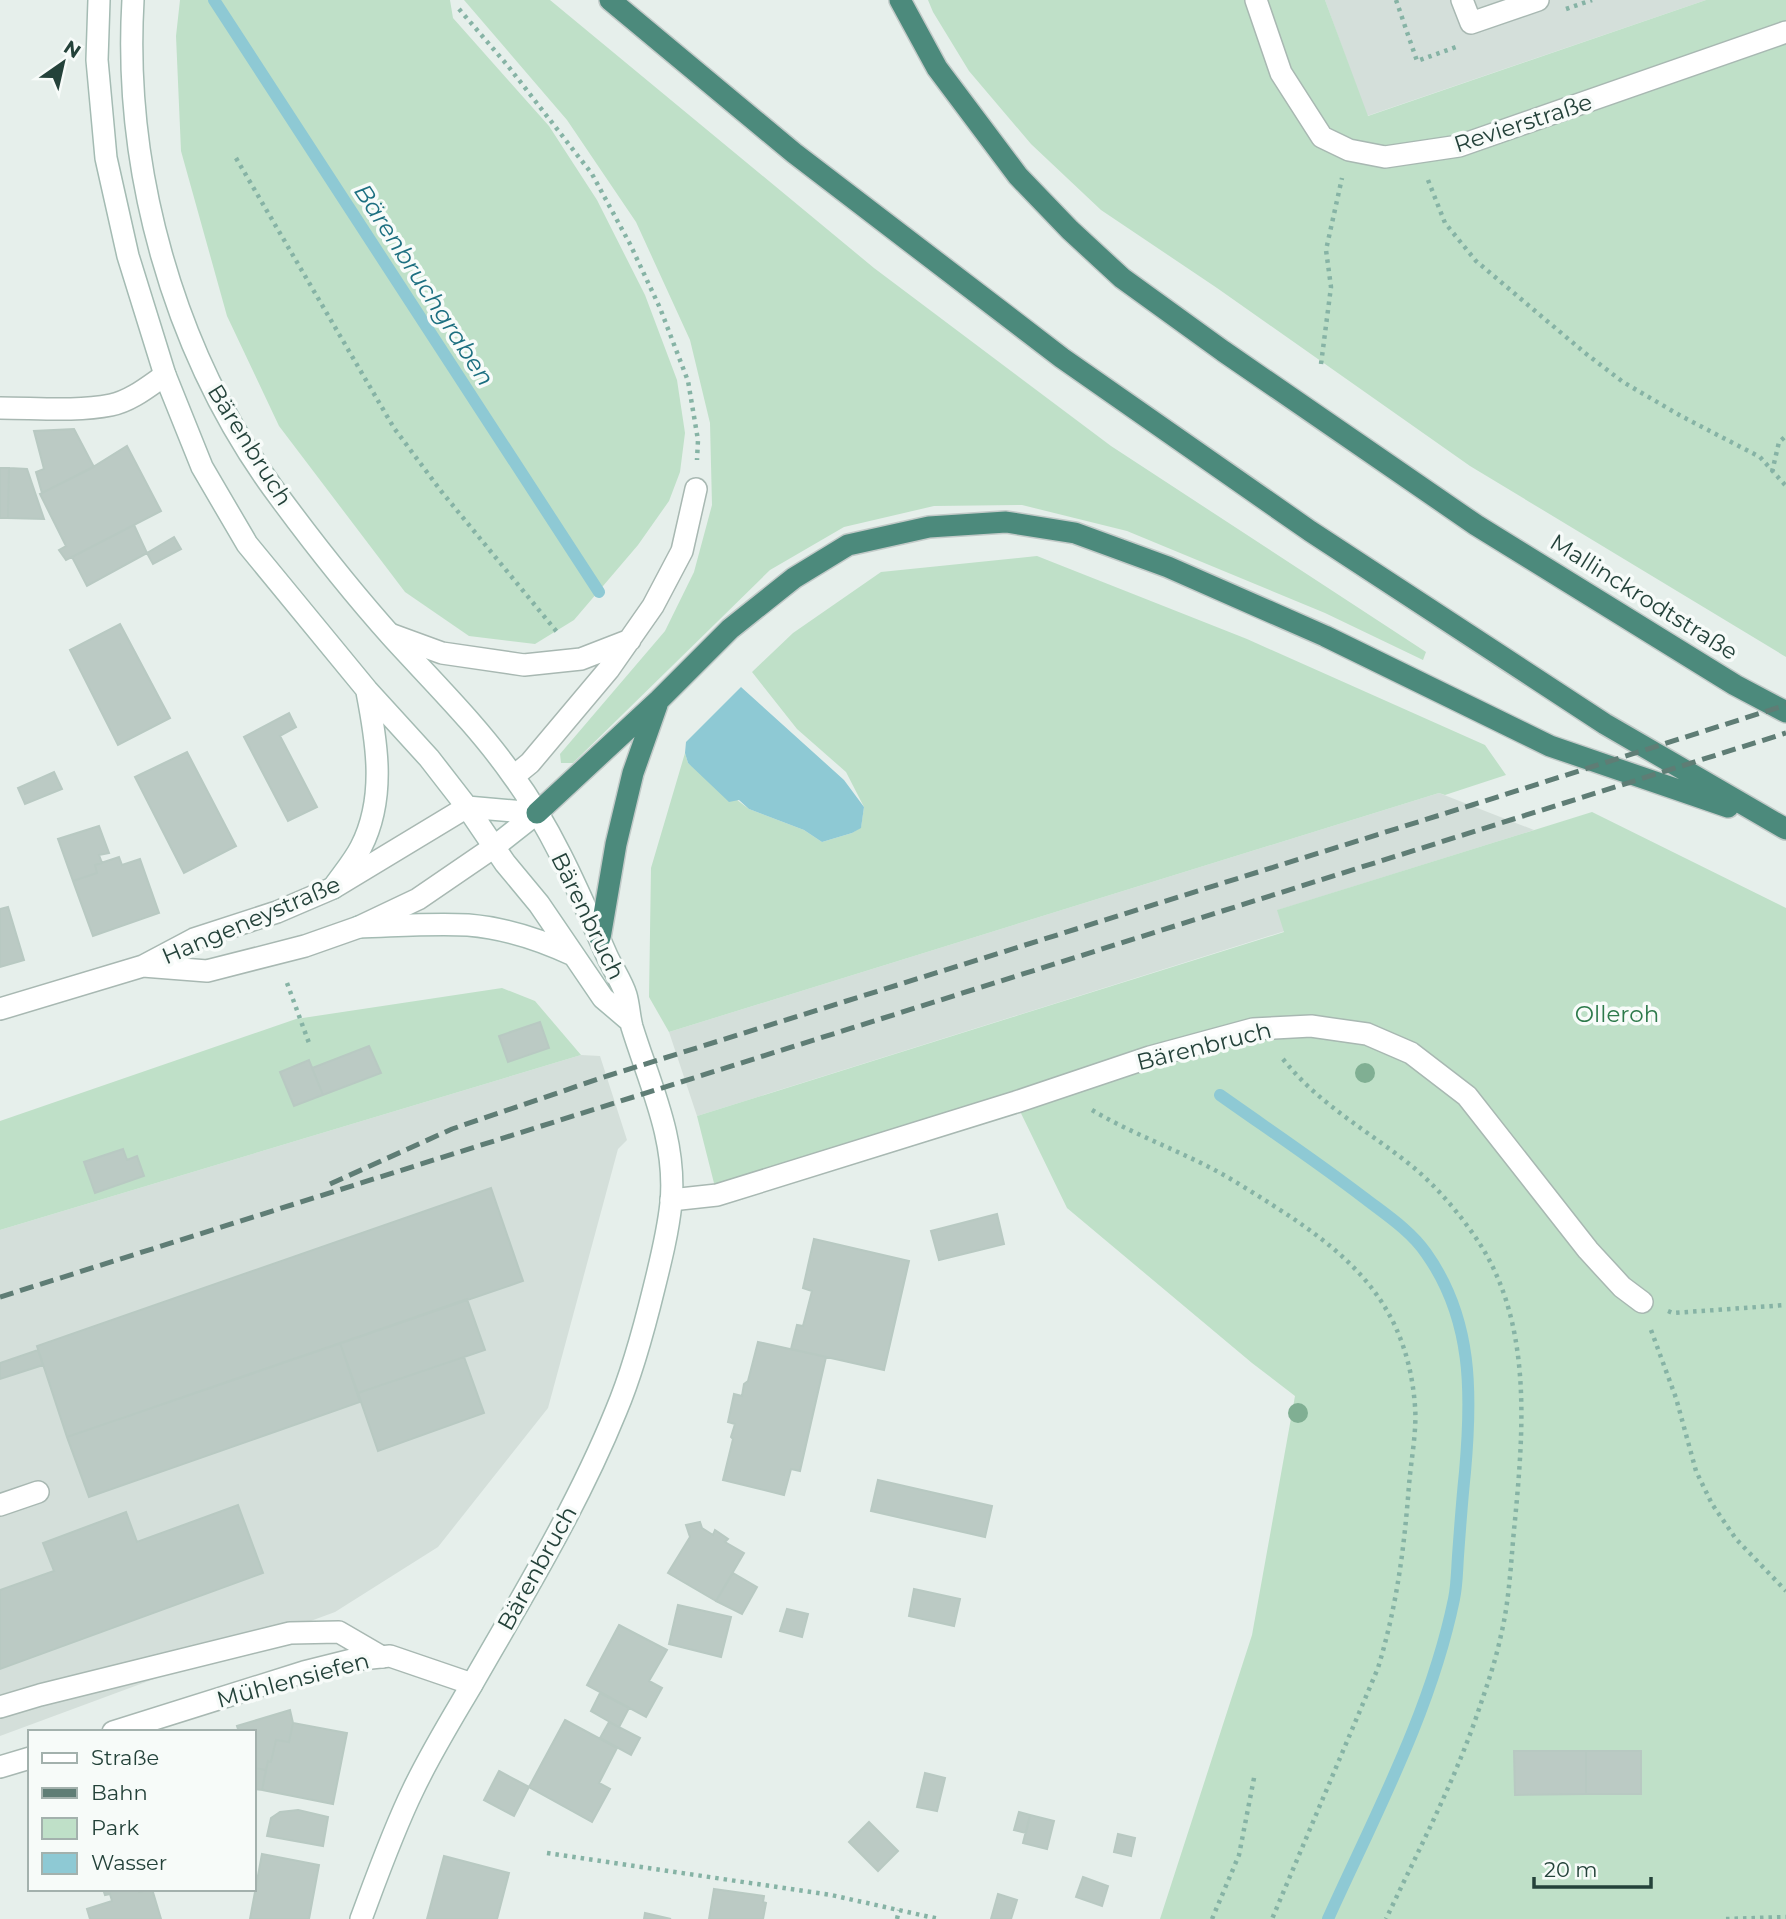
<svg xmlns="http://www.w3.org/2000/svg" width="1786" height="1919" font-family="Montserrat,sans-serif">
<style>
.built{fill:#d4dfda}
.green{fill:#bfe0c8}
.water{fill:#8ec9d4}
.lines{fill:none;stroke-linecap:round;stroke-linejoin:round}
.stream{stroke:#8ec9d4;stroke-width:12}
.building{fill:#bbcac4;stroke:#b8c9c2;stroke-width:2}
.service-casing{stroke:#a8b8b2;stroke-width:24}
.minor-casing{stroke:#a8b8b2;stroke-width:24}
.secondary-casing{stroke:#a4bbb3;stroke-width:24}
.trunk-casing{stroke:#c2cac8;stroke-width:24}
.path{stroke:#86b3a5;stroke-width:4.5;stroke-dasharray:3.5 5;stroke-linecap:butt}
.service{stroke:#fff;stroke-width:21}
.minor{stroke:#fff;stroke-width:21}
.secondary{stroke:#fff;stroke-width:21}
.trunk{stroke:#4c8a7c;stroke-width:21}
.rail{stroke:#5f7d75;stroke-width:5;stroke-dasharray:14 7;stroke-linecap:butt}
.tree{fill:#80af93}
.labels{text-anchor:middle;stroke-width:7;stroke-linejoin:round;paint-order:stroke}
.street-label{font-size:23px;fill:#24423a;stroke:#f7fbf9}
.park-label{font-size:23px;fill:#2d7a4b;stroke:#f7fbf9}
.water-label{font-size:24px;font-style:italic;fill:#1c6f80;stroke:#f7fbf9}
</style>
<rect width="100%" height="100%" fill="#e6efeb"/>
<path class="built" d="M1325,0H1706L1367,116Z
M1439,793L1534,830L1278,910L1285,931L697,1116L669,1032Z
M581,1055L600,1056L627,1140L618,1149L548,1408L438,1547L335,1612L0,1736V1230Z"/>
<path class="green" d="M180,0H450L453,18L549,126L597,200L645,295L677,380L685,433L680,472L669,501L638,545L574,620L535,644L469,636L405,592L279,426L227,316L181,151L176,36Z
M464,0H550L874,268L1111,446L1426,652L1423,660L1325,613L1127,531L1022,505L934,506L844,527L770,570L573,763H561L560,754L665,631L694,572L712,505L710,423L690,340L636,222L567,120Z
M928,0H1325L1368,116L1706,0H1786V657L1470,466L1217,288L1101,210L1031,144L969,71L933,12Z
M1037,556L1247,639L1485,745L1506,775L1445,795L1439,793L669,1032L649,997L651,868L685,753L688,763L749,809L804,830L822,842L852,833L861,827L864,807L846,772L797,729L752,672L793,633L881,572Z
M1592,812L1786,908V1919H1160L1252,1635L1295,1396L1252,1363L1067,1208L1016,1103L717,1195L697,1116L1284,932L1277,910Z
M502,988L535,1001L581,1055L0,1230V1121L296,1019Z"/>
<path class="water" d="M741,687L844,780L864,807L861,828L852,833L822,842L804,830L749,809L739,800L729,802L688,763L685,753L686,742Z"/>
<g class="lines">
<path class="stream" d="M214,0L599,592
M1220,1095C1268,1129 1316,1161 1363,1197C1385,1214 1410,1230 1426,1253C1473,1319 1472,1394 1465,1472C1462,1500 1460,1528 1458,1556C1457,1570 1457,1585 1454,1599C1431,1711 1375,1815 1328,1919"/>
</g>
<path class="building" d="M74,429L94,467L42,493L36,472L44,469L34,431Z
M127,446L161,511L66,560L59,550L66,546L40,494L93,467Z
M0,468H9L8,518H0Z
M9,468L27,469L44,519L8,518Z
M134,525L147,553L87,586L72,557Z
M174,537L181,549L153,564L147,553Z
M120,624L170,718L118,745L70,650Z
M289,713L296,727L280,736L317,807L288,821L244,737Z
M187,752L236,846L184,873L135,777Z
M54,772L62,789L25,804L18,788Z
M99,826L109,853L99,855L102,863L95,865L97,873L73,881L58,839Z
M119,857L122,865L140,859L159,913L93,936L73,881L97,873L95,865Z
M8,907L24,960L0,967V909Z
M540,1022L549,1048L508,1062L499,1036Z
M369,1046L381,1073L323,1095L312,1068Z
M309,1060L323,1095L294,1106L280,1072Z
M123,1149L127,1160L137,1156L144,1176L95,1193L84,1162Z
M491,1188L523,1281L67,1437L37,1346Z
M997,1214L1004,1244L939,1260L931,1231Z
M814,1239L909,1261L884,1370L791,1349L797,1325L803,1326L812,1291L803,1288Z
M467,1299L485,1350L358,1393L340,1343Z
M758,1342L826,1357L800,1471L791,1469L784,1495L723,1480L733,1439L731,1437L735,1424L728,1422L734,1394L742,1396L744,1384L748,1381Z
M340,1343L360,1402L89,1497L67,1437Z
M38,1350L43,1365L0,1379V1363Z
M464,1357L484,1413L378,1451L358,1393Z
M878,1480L992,1506L985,1537L871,1511Z
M238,1505L263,1573L0,1669V1590L54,1571L43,1543L126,1512L137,1542Z
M700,1522L702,1528L713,1535L715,1530L728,1539L725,1542L744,1553L716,1601L668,1573L690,1537L686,1525Z
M733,1573L757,1587L742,1614L716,1601Z
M914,1589L960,1599L954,1626L909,1616Z
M678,1605L731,1617L721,1657L669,1644Z
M787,1609L808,1614L802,1637L780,1631Z
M619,1625L667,1650L649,1681L662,1688L646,1717L587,1685Z
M600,1693L629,1708L619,1727L591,1711Z
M290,1710L293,1723L289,1742L276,1740L271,1762L268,1761L266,1770L254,1768V1732H239L237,1726Z
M565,1720L617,1748L599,1783L610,1789L592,1822L529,1787Z
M609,1722L640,1738L631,1755L600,1738Z
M293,1723L347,1733L333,1804L262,1790L268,1761L271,1762L276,1740L289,1742Z
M1514,1751H1586V1794L1515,1795Z
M1586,1751H1641V1794H1586Z
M254,1768L266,1770L262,1790L254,1789Z
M499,1771L529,1787L514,1816L484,1800Z
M925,1773L945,1778L937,1811L917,1807Z
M298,1810L328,1817L323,1846L267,1836L271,1818L280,1812Z
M1019,1812L1030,1815L1026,1833L1014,1830Z
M1030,1815L1054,1821L1047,1849L1023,1843Z
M869,1822L898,1851L878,1871L849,1842Z
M1118,1834L1135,1838L1131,1856L1114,1852Z
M262,1854L319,1865L309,1919H250Z
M444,1856L509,1873L497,1919H427Z
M1083,1877L1108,1886L1102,1906L1076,1897Z
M103,1889H138L139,1892L152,1889L161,1919H90L87,1909L112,1901L110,1894L105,1895Z
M714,1889L764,1896L763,1902L766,1903L763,1919H709Z
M998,1894L1017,1900L1011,1919H991Z
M645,1913L671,1919H644Z"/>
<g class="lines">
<defs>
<path id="service" d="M1462,0L1471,23L1538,0
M390,634L442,653L524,665L581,659L630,640
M514,776L530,763L609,669L653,606L682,551L696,489
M0,1505L38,1492
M0,1707L40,1695L290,1633L339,1632L382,1657"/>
<path id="minor" d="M1256,0L1281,73L1322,137L1349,150L1385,157L1459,146L1786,32
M0,408C36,408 76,412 111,405C131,401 149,386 165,375
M143,966L207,971L305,946L359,927L418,899L494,847
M0,1009L143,966L194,939L277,912L333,888L467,807
M671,1200L717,1195L1016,1102L1150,1057L1253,1029L1311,1026L1367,1034L1411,1053L1467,1096L1588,1250L1622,1287L1642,1302
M113,1732L304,1672L352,1660L390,1656L472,1684
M0,1767L30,1758"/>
<path id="secondary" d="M99,0L97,60L106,158L128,256L165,375L202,467L247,544L367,690L429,758L467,807L505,863L539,904L603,998L630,1021
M133,0C123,169 173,349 272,487C310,539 350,590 393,638C434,683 478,726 513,776C553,830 580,895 607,956C613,969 622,982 626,995C629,1005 629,1016 632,1027C650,1085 677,1140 671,1203C668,1232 661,1260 654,1288C644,1329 633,1371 616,1411C577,1507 522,1597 471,1686C451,1720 430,1754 413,1790C393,1831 377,1876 361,1919
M467,807L537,813
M494,847L537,813
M333,888C342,875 354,861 361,847C386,798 377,743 367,692
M359,927C395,926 432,923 468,925C504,928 541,940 573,955"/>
<path id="trunk" d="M610,0L794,153L1062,358L1310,531L1605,724L1786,829
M900,0L937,68L1018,176L1070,230L1122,278L1223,351L1476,525L1735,685L1786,712
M537,813L659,700L730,629L794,578L848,545L929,527L1006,522L1075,533L1168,567L1325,636L1550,746L1728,807
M600,938L616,844L633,773L657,705"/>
</defs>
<use href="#service" class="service-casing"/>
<use href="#minor" class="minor-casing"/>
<use href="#secondary" class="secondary-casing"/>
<use href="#trunk" class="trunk-casing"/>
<path class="path" d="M1396,0L1417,61L1456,47
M459,9L508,66L592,174L630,244L660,308L688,381L698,440L697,460
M1566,9L1592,0
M236,158L394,428L441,491L557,632
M1428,180L1445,223L1476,261L1585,353L1623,382L1681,416L1760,457L1786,486
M1321,364L1331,287L1326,250L1342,178
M1772,472L1779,442L1786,436
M287,983L309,1043
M1283,1059C1319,1105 1369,1131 1413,1167C1437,1187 1458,1212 1476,1238C1532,1320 1524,1425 1515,1520C1511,1557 1510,1598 1501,1635C1496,1659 1488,1683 1480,1706C1456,1779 1419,1849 1386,1919
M1092,1110C1139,1138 1193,1155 1239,1184C1331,1241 1406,1288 1415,1406C1417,1431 1411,1460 1409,1485C1404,1550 1397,1605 1378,1668L1272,1919
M1668,1311L1673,1313L1786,1305
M1651,1330L1676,1398L1696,1471L1712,1504L1736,1539L1786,1591
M547,1853L831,1895L939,1919
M897,1919L899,1910
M1212,1919L1239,1855L1255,1773
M1726,1919L1786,1917"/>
<use href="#service" class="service"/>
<use href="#minor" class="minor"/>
<use href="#secondary" class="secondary"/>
<use href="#trunk" class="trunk"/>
<path class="rail" d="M330,1184L452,1129L607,1076L1472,805L1786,705
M0,1297L1786,733"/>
</g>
<g class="tree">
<circle cx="1365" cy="1073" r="10"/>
<circle cx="1298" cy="1413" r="10"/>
</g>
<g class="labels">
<g class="street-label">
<text transform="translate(1523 123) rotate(-18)" y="8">Revierstraße</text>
<text transform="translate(250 445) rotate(58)" y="8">Bärenbruch</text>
<text transform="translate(1644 597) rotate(32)" y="8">Mallinckrodtstraße</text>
<text transform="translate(588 916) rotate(64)" y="8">Bärenbruch</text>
<text transform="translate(251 920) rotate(-23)" y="8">Hangeneystraße</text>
<text transform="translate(1204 1046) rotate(-14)" y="8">Bärenbruch</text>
<text transform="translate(537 1568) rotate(-61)" y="8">Bärenbruch</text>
<text transform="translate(293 1680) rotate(-15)" y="8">Mühlensiefen</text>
</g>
<g class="park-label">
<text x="1617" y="1022">Olleroh</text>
</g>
<g class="water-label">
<text transform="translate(424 285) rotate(57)" y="8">Bärenbruchgraben</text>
</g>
</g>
<rect x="28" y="1730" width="228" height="161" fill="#f7fbf9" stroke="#a3b1ad" stroke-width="2"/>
<rect x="42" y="1753" width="35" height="10" fill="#ffffff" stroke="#a3b1ad" stroke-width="2"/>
<text x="91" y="1765" font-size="21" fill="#24423a">Straße</text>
<rect x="42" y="1788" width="35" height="10" fill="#5f7d75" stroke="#a3b1ad" stroke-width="2"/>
<text x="91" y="1800" font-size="21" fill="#24423a">Bahn</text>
<rect x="42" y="1818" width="35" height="21" fill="#bfe0c8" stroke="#a3b1ad" stroke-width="2"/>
<text x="91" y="1835" font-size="21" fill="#24423a">Park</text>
<rect x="42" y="1853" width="35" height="21" fill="#8ec9d4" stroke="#a3b1ad" stroke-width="2"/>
<text x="91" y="1870" font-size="21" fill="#24423a">Wasser</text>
<g transform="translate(63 63) rotate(34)" stroke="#f7fbf9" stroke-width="5" paint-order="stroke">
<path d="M0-5L12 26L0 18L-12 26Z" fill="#24423a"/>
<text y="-10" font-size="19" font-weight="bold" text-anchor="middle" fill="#24423a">N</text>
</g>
<path d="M1534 1877v10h117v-10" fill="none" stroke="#24423a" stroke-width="3.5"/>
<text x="1544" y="1877" font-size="21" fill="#24423a" stroke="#f7fbf9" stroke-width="5" paint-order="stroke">20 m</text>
</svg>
